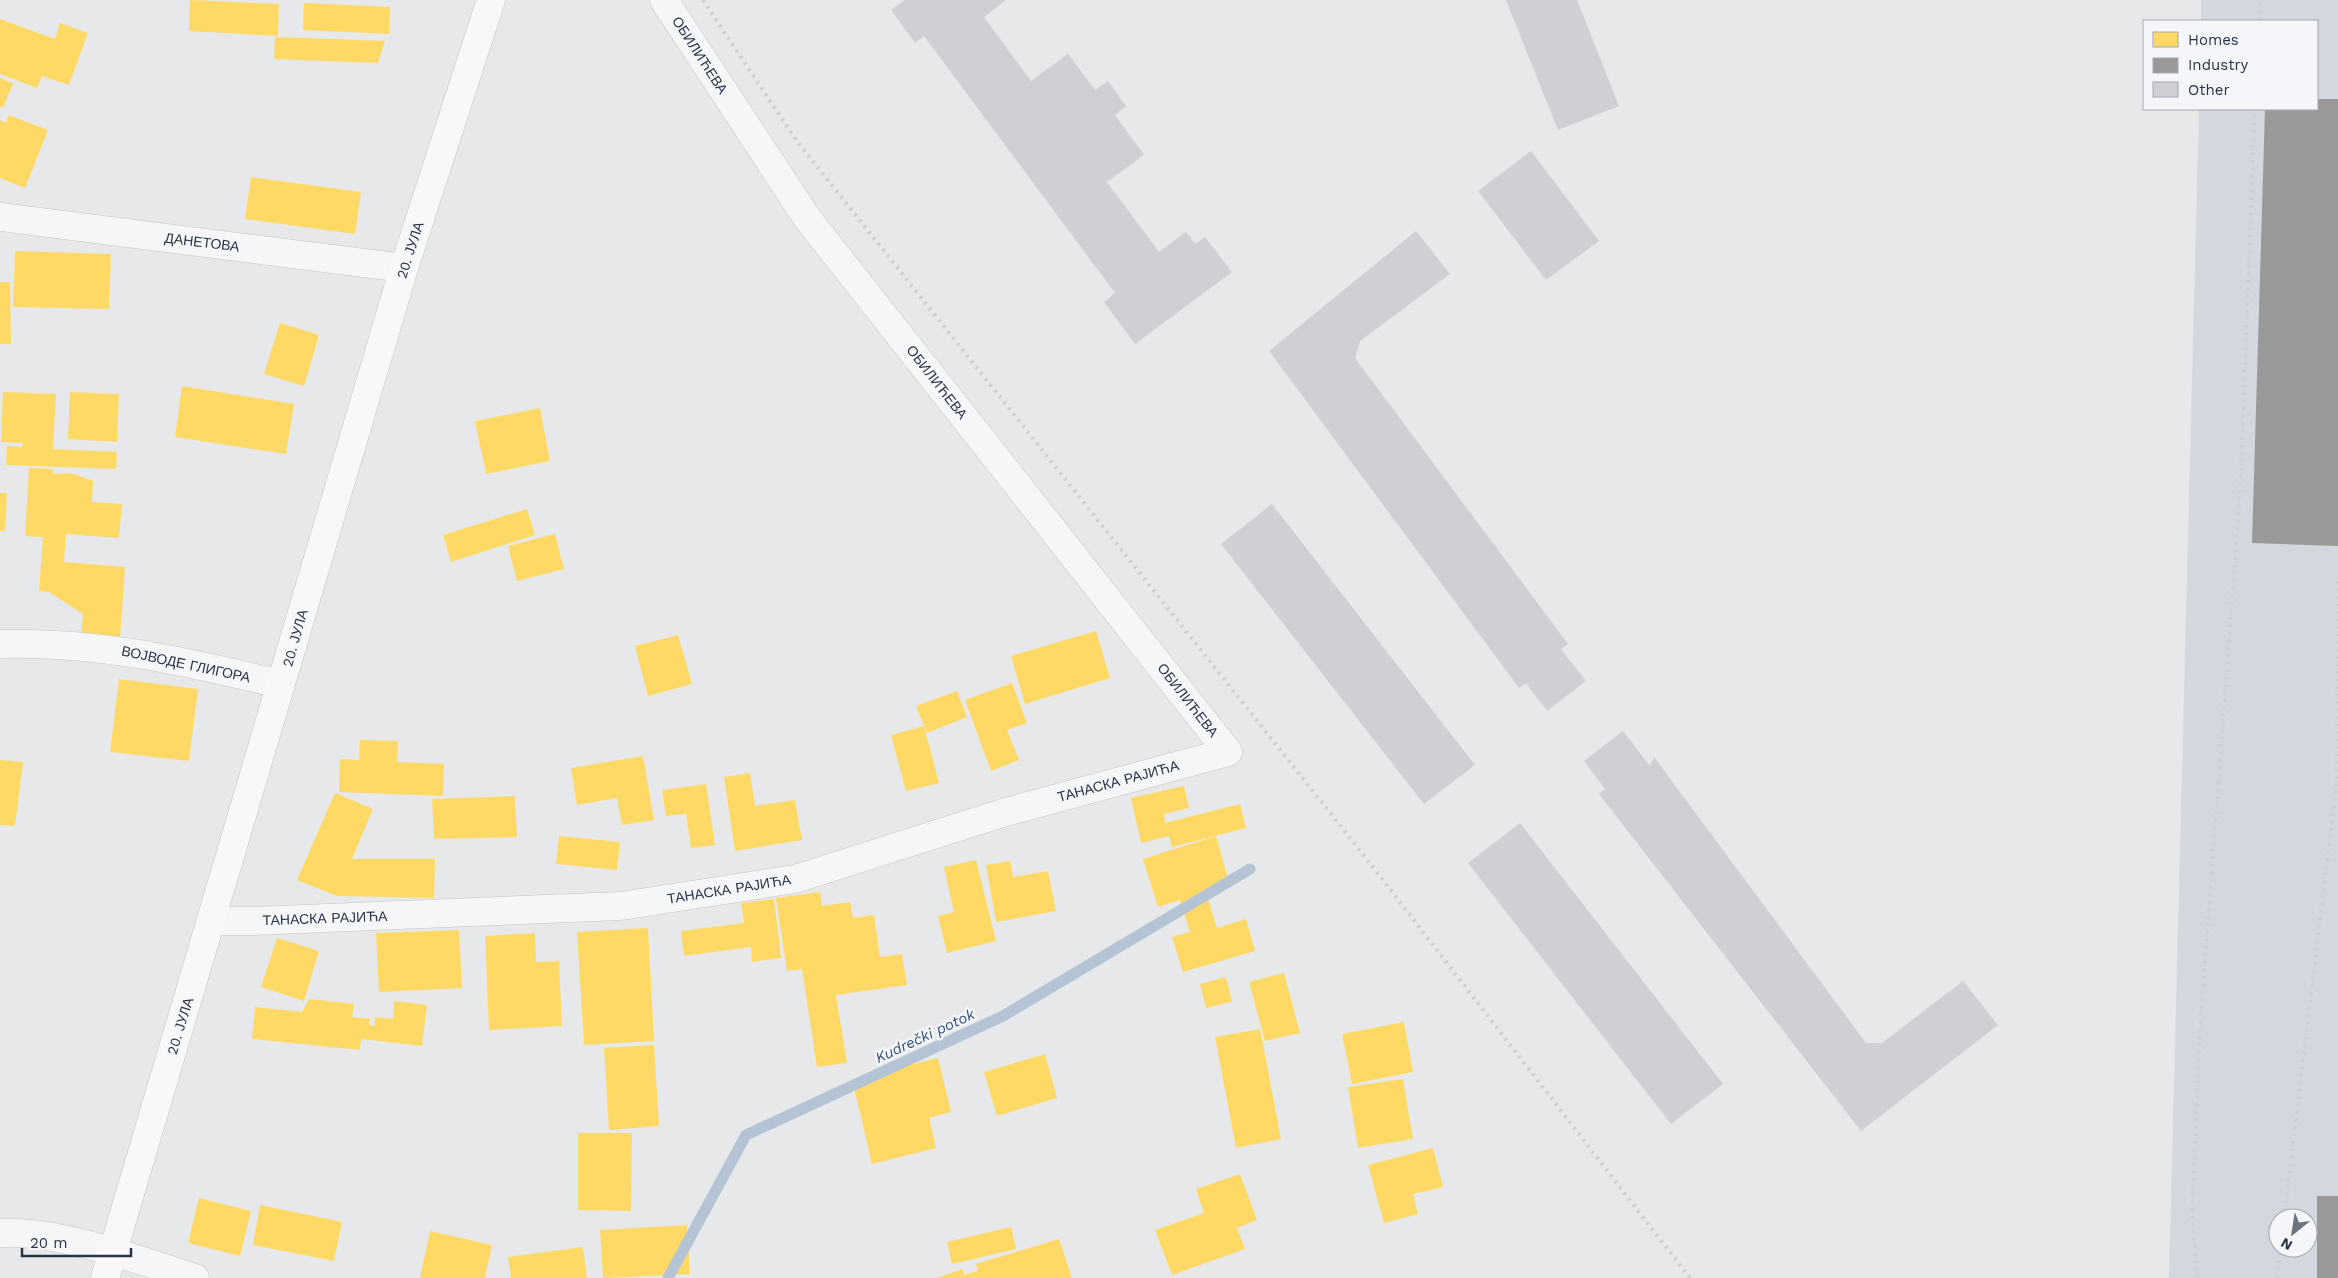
<svg xmlns="http://www.w3.org/2000/svg" width="2338" height="1278" font-family="'Work Sans',sans-serif">
<style>
.built{fill:#d4d7dd;fill-rule:evenodd}
.homes{fill:#ffd966}
.industry{fill:#999}
.lines{fill:none;stroke-linecap:round;stroke-linejoin:round}
.stream{stroke:#b4c4d5;stroke-width:11}
.building{fill:#ced0d3}
.minor-casing{stroke:#c4c6c8;stroke-width:29}
.major-casing{stroke:#c2c5c8;stroke-width:29}
.minor{stroke:#f5f6f7;stroke-width:28}
.major{stroke:#f8f8f8;stroke-width:28}
.rail{stroke:#cecfd2;stroke-width:4;stroke-dasharray:2.5 5;stroke-linecap:butt}
.labels{text-anchor:middle;stroke-width:5;stroke-linejoin:round;paint-order:stroke}
.street-label{font-size:14px;fill:#2b3445;stroke:#f4f6f9}
.water-label{font-size:15px;font-style:italic;fill:#34527a;stroke:#f4f6f9}
</style>
<rect width="100%" height="100%" fill="#e6e8ea"/>
<path class="built" d="M2201,0H2338V1278H2169L2199,109H2317V21H2201ZM2278,1218H2308V1248H2278Z"/>
<path class="homes" d="M190,0L279,4L278,36L189,31Z
M304,3L390,7L389,34L303,30Z
M0,19L55,39L60,23L88,33L69,85L42,76L37,88L0,74Z
M275,37L385,41L378,63L274,59Z
M0,78L13,83L3,108L0,107Z
M9,115L48,130L25,188L0,178V120L6,123Z
M251,177L361,192L355,234L245,219Z
M15,251L111,254L109,309L13,307Z
M0,282H10L11,344H0Z
M280,323L319,335L304,386L264,374Z
M182,386L294,404L286,454L175,437Z
M3,392L56,394L53,449L117,452L116,469L6,465L7,446L22,447L23,443L1,442Z
M70,392L119,394L117,442L68,439Z
M540,408L550,461L486,474L475,421Z
M29,468L52,469L54,474L71,473L93,481L92,502L122,504L119,538L66,534L64,562L125,567L120,638L81,635L83,614L49,592L39,591L43,537L25,536Z
M0,493H7L5,531H0Z
M527,509L535,535L451,562L443,535Z
M555,534L564,569L517,581L508,546Z
M1096,631L1110,678L1025,704L1011,656Z
M678,635L692,684L648,696L635,646Z
M119,679L198,689L189,761L110,752Z
M1012,683L1027,723L1007,730L1019,760L991,771L965,700Z
M957,691L967,717L927,733L916,706Z
M924,726L939,783L906,791L891,735Z
M360,740L398,741L397,762L444,764L443,796L339,792L340,759L359,760Z
M643,756L654,820L622,825L617,798L577,805L571,768Z
M0,760L23,762L15,826L0,825Z
M750,773L755,806L795,800L802,840L735,851L724,777Z
M706,784L715,845L691,848L686,814L666,816L662,790Z
M1184,786L1189,808L1164,814L1165,823L1240,804L1246,828L1172,847L1169,836L1141,843L1131,798Z
M335,793L373,809L352,859H435L434,898L337,896L297,880Z
M515,796L517,837L434,839L432,799Z
M559,836L620,842L617,870L556,864Z
M1216,836L1229,882L1205,889L1217,928L1246,919L1255,951L1183,972L1172,937L1190,932L1180,900L1158,907L1143,859Z
M976,860L996,941L947,953L938,916L954,912L944,867Z
M1010,861L1013,877L1048,871L1056,911L996,922L986,865Z
M820,892L822,906L850,902L853,918L874,915L880,957L902,954L907,985L836,995L847,1063L817,1067L802,969L787,971L776,898Z
M774,899L781,958L752,962L751,947L684,956L681,931L744,923L741,903Z
M648,928L654,1041L584,1045L577,932Z
M459,930L462,988L379,992L376,933Z
M535,933L536,962L559,961L562,1026L489,1030L485,936Z
M277,938L319,951L304,1001L261,987Z
M1284,973L1300,1033L1265,1041L1249,982Z
M1226,977L1232,1002L1206,1008L1200,984Z
M309,999L354,1004L352,1017L370,1019L369,1025L375,1026V1017L393,1019L394,1001L427,1005L422,1046L361,1039L360,1050L252,1039L255,1007L302,1012Z
M1404,1022L1413,1072L1352,1084L1342,1034Z
M1260,1029L1281,1139L1236,1148L1215,1037Z
M654,1045L659,1126L609,1130L604,1048Z
M1045,1054L1057,1098L997,1116L984,1072Z
M938,1058L951,1112L929,1118L936,1148L872,1164L852,1079Z
M1403,1079L1413,1139L1358,1148L1348,1087Z
M578,1133H632L631,1211L578,1210Z
M1433,1148L1443,1187L1413,1194L1418,1214L1384,1223L1368,1165Z
M1240,1174L1257,1220L1237,1228L1245,1249L1172,1275L1155,1230L1204,1213L1196,1189Z
M199,1198L251,1211L240,1256L188,1243Z
M260,1205L342,1222L334,1261L253,1245Z
M687,1225L690,1274L603,1278L600,1230Z
M1011,1227L1016,1249L952,1264L947,1242Z
M430,1231L492,1245L485,1278H420Z
M1059,1239L1072,1278H936L963,1269L964,1275L978,1271L976,1264Z
M583,1247L587,1278H511L508,1257Z"/>
<path class="industry" d="M2317,99H2338V546L2252,543L2265,109H2317Z
M2317,1196H2338V1278H2317Z"/>
<g class="lines">
<path class="stream" d="M668,1278L746,1135L1003,1016L1250,869"/>
</g>
<path class="building" d="M905,0H1006L984,17L1031,81L1068,54L1095,90L1108,81L1126,106L1115,115L1144,155L1107,182L1159,252L1186,232L1195,244L1205,237L1232,272L1135,344L1104,302L1115,293L924,36L915,43L891,10Z
M1506,0H1577L1619,106L1558,130Z
M1531,151L1599,241L1546,280L1478,191Z
M1416,231L1450,274L1360,341L1355,358L1568,644L1561,649L1586,681L1547,711L1526,683L1519,688L1269,351Z
M1272,504L1475,765L1424,804L1221,544Z
M1623,731L1650,766L1654,757L1866,1043H1882L1963,981L1998,1025L1861,1131L1599,794L1605,789L1584,761Z
M1520,823L1723,1084L1671,1124L1468,863Z"/>
<g class="lines">
<defs>
<path id="minor" d="M0,217L404,268
M0,644C99,641 186,662 281,684
M211,921H253L621,906L795,879L1006,812L1228,752L807,218L664,0
M0,1233C56,1229 141,1261 195,1278"/>
<path id="major" d="M105,1278L404,268L491,0"/>
</defs>
<use href="#minor" class="minor-casing"/>
<use href="#major" class="major-casing"/>
<use href="#minor" class="minor"/>
<use href="#major" class="major"/>
<path class="rail" d="M703,0L796,140L1366,858L1690,1278
M2259,21L2260,0
M2284,1218L2337,780L2338,576
M2197,1278L2192,1212L2201,1017L2240,492L2255,109
M2277,1278L2280,1248"/>
</g>
<g class="labels">
<g class="street-label">
<text transform="translate(700 55) rotate(57)" y="5">ОБИЛИЋЕВА</text>
<text transform="translate(202 242) rotate(7)" y="5">ДАНЕТОВА</text>
<text transform="translate(410 250) rotate(-72)" y="5">20. ЈУЛА</text>
<text transform="translate(937 382) rotate(52)" y="5">ОБИЛИЋЕВА</text>
<text transform="translate(295 638) rotate(-74)" y="5">20. ЈУЛА</text>
<text transform="translate(186 664) rotate(12)" y="5">ВОЈВОДЕ ГЛИГОРА</text>
<text transform="translate(1188 700) rotate(52)" y="5">ОБИЛИЋЕВА</text>
<text transform="translate(1118 781) rotate(-15)" y="5">ТАНАСКА РАЈИЋА</text>
<text transform="translate(729 889) rotate(-9)" y="5">ТАНАСКА РАЈИЋА</text>
<text transform="translate(325 918) rotate(-2)" y="5">ТАНАСКА РАЈИЋА</text>
<text transform="translate(180 1026) rotate(-73)" y="5">20. ЈУЛА</text>
</g>
<g class="water-label">
<text transform="translate(925 1036) rotate(-25)" y="5">Kudrečki potok</text>
</g>
</g>
<rect x="2143" y="20" width="175" height="90" fill="#f4f6f9" stroke="#a4a8b1"/>
<rect x="2153" y="32" width="25" height="15" fill="#ffd966" stroke="#a4a8b1"/>
<text x="2188" y="45" font-size="15" fill="#2b3445">Homes</text>
<rect x="2153" y="58" width="25" height="15" fill="#999999" stroke="#a4a8b1"/>
<text x="2188" y="70" font-size="15" fill="#2b3445">Industry</text>
<rect x="2153" y="82" width="25" height="15" fill="#ced0d3" stroke="#a4a8b1"/>
<text x="2188" y="95" font-size="15" fill="#2b3445">Other</text>
<g transform="translate(2293 1233) rotate(210)"><circle r="24" fill="#f4f6f9" stroke="#a4a8b1"/>
<path d="M0-4L9 19L0 12L-9 19Z" fill="#6c737f"/>
<text y="-8" font-size="14" font-weight="bold" text-anchor="middle" fill="#2b3445">N</text>
</g>
<path d="M22 1248v8h109v-8" fill="none" stroke="#2b3445" stroke-width="2.5"/>
<text x="30" y="1248" font-size="15" fill="#2b3445" stroke="#f4f6f9" stroke-width="4" paint-order="stroke">20 m</text>
</svg>
